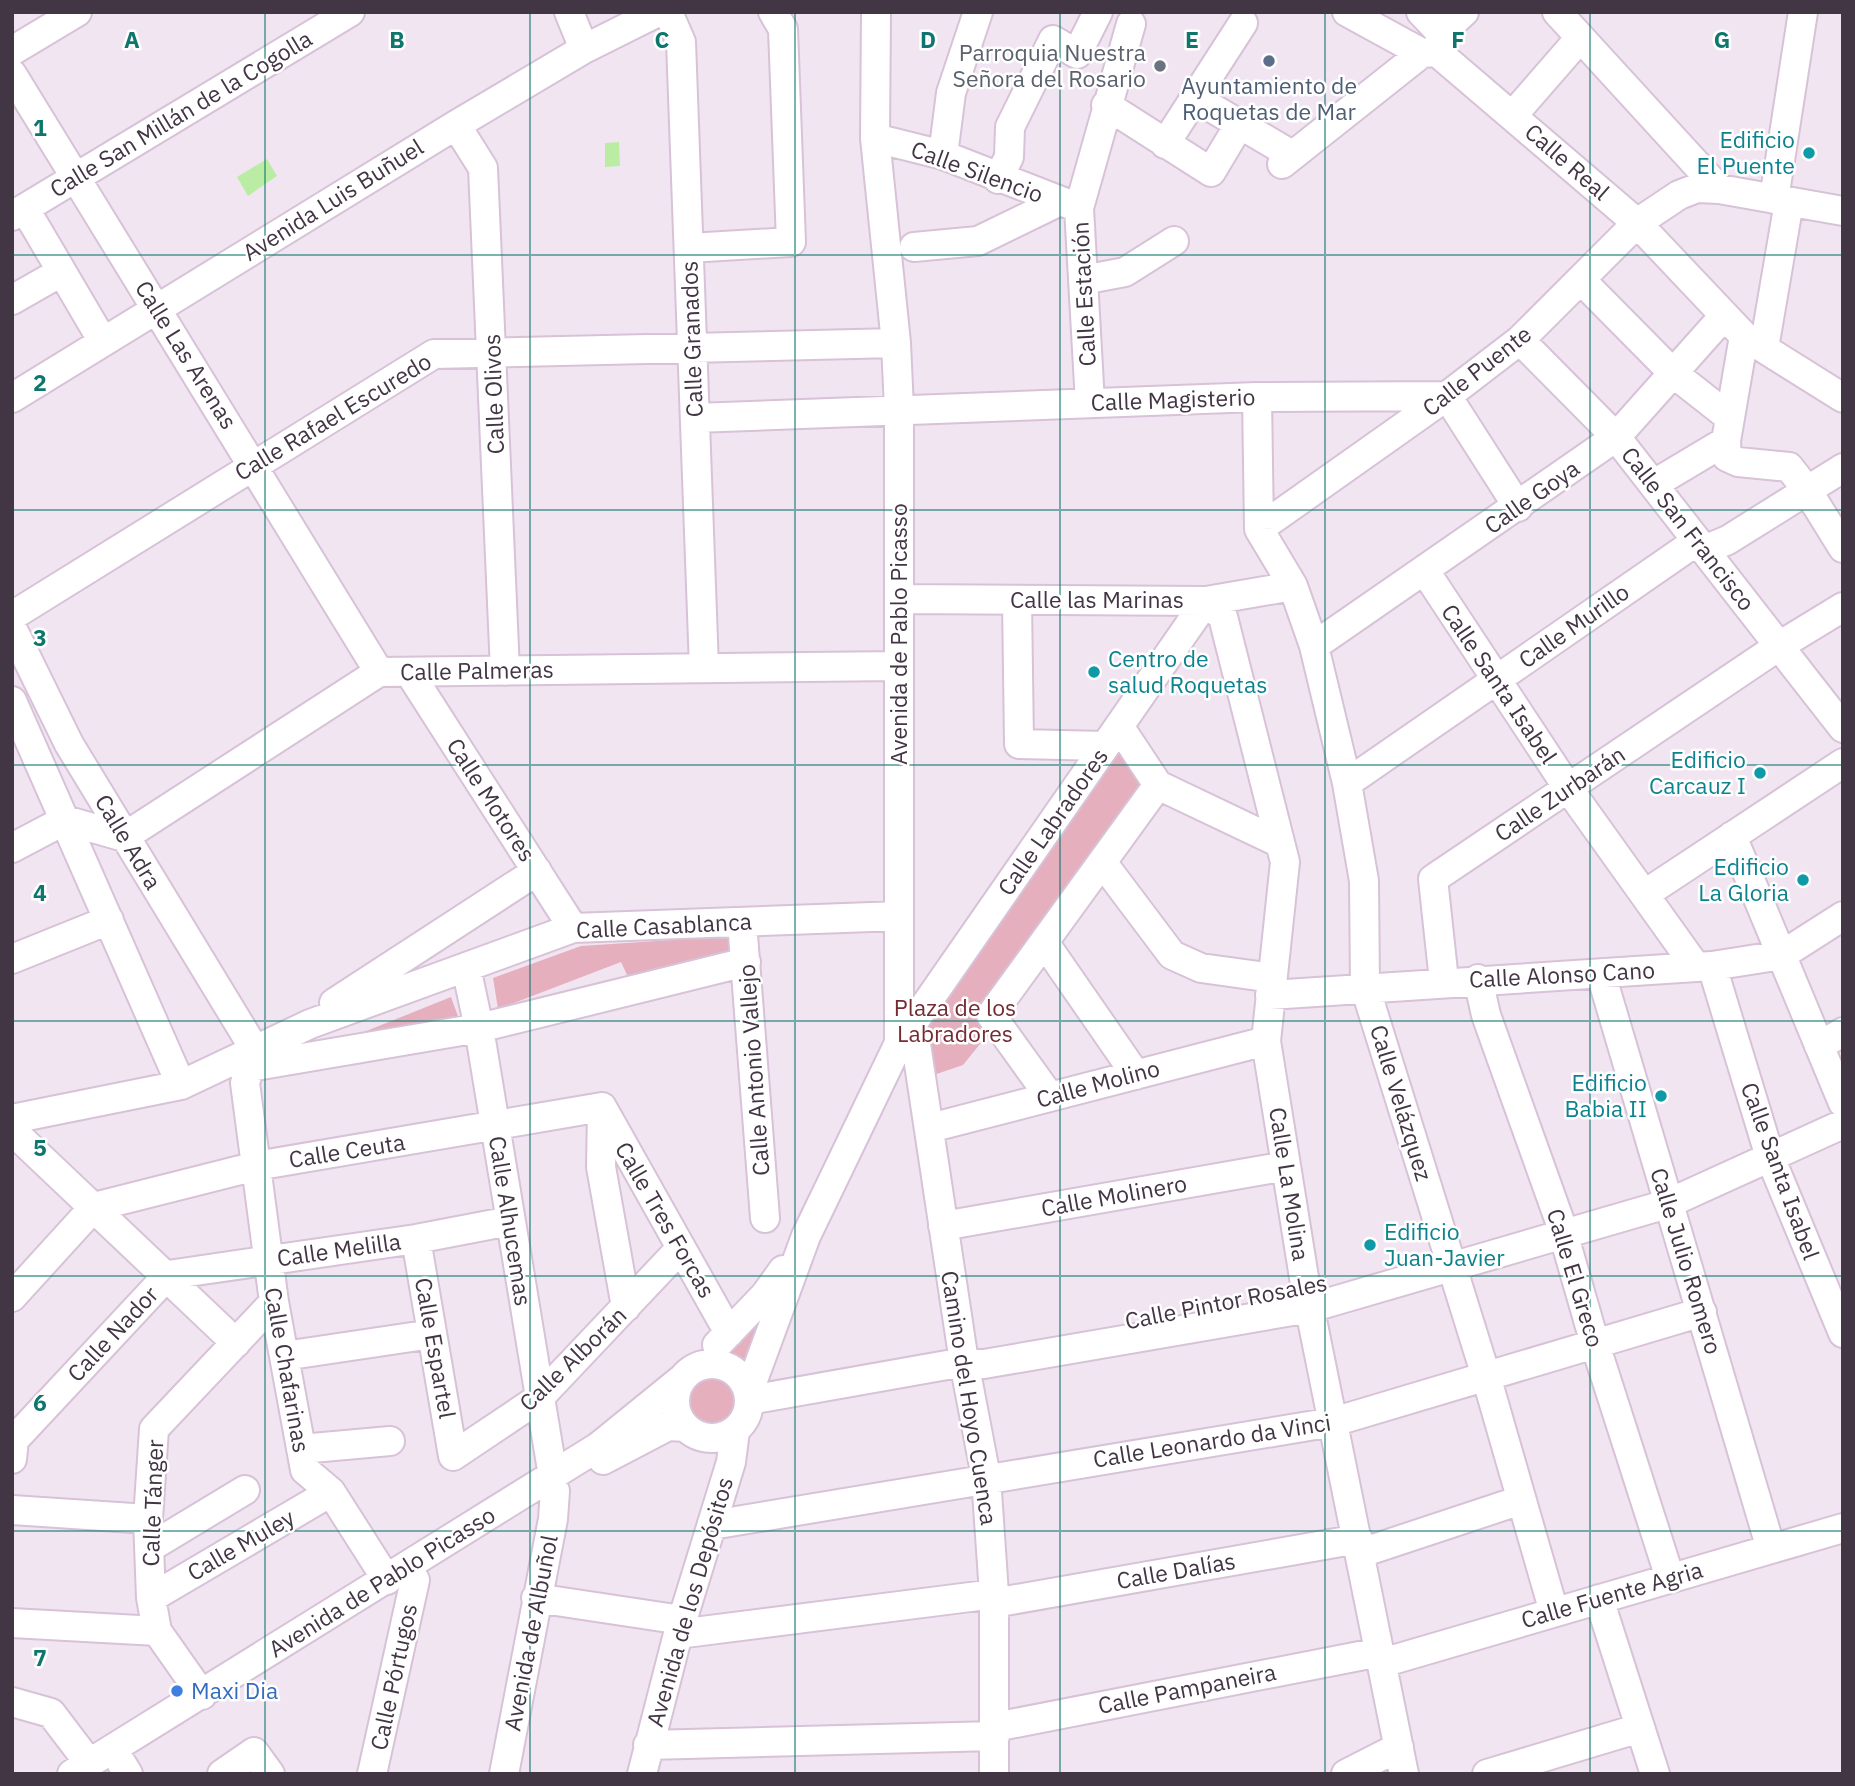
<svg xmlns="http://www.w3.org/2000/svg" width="1855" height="1786" font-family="'IBM Plex Sans',sans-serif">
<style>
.green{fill:#e5afbe}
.water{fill:#baeda3}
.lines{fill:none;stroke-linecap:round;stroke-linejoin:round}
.minor-casing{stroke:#d7c2d8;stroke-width:32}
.minor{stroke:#fff;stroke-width:28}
.grid{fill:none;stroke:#0f766e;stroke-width:2;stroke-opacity:0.55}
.service-dot{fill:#5c6f8a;stroke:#fff;stroke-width:2.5}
.worship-dot{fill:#6b7280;stroke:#fff;stroke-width:2.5}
.culture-dot{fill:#0f9aa8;stroke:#fff;stroke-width:2.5}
.shop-dot{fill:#3f7fe0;stroke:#fff;stroke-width:2.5}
.labels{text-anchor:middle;stroke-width:5;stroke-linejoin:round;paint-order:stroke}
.worship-label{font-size:23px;fill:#5b616d;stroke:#fff;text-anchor:end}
.service-label{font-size:23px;fill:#4e5e75;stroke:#fff}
.street-label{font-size:23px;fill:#423544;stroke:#fff}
.culture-label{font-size:23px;fill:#0d838f;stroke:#fff;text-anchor:end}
.park-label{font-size:23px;fill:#742b32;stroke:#fff}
.shop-label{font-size:23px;fill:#366cbe;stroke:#fff;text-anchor:start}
.grid-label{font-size:23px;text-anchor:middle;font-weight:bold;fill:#0f766e;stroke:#fff;stroke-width:5;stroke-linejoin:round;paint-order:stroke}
</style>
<rect width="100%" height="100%" fill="#f2e5f2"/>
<path class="green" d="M1119,726L1158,785L997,1023L963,1065L922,1079L913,1024Z
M733,936L735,955L628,977L621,962L498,1009L493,978L581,946Z
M451,997L459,1019L334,1044Z
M767,1303L744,1370L725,1358L713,1357Z
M681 1400a31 31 0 1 1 62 0a31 31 0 1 1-62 0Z"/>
<path class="water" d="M619,142L620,166L605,167V143Z
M267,159L277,176L248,196L237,177Z"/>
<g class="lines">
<defs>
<path id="minor" d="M569,12L584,49
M668,12L681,42L704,668
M1347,12L1422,53L1437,52L1637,223L1744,336L1843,398
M1421,12L1441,33
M1557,12L1719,189
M12,51L77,12
M1437,52L1441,33L1464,12
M12,74L379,672
M1195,98L1292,155
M1106,105L1211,172L1239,125
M1513,115L1580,38
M456,125L483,168L505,671
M875,138L943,155L1079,208
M1165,144L1243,23
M943,155L951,93L978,12
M1282,164L1422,53
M998,179L1009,157L1010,127L1053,40L1077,54L1098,12
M1774,199L1803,12
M25,209L102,340
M12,216L350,12
M914,247L978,241L1060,201
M689,248L791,242L783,29L773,12
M1083,280L1125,272L1174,241
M1581,280L1673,373L1729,417
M12,300L61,272
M1520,340L1616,437L1843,728
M1764,348L1789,202
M1447,396L1518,507
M1257,397L1259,529L1293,586L1314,646L1347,783L1364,881L1365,987L1486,1376L1554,1612
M12,398L456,125L584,49L658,12
M1090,403L1079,208L1131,24
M695,418L1257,397L1447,396
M1726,441L1727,457L1738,462L1789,467L1807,490L1843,548
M1654,484L1726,441L1744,336
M1259,529L1447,396L1520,340L1637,223L1679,195L1697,188L1719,189L1843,211
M1704,550L1728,540L1843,468
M1425,571L1568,788L1696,967
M899,599L1206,601L1293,586
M1017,600L1019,744L1105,746
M12,616L434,354L896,343
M12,628L69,744L255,1050L245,1083L274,1302L305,1470L331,1492L387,1580
M1314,646L1616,437L1723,317
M409,672L573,928
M12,701L181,1085
M1347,783L1697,541
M1158,785L1280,843
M1732,836L1843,1103
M12,848L65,820L124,837L379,672L899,666
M1102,862L1172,955L1201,968L1272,978
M1645,894L1843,763
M742,922L765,1218
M1044,942L1136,1075
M12,959L109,920
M1712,966L1770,1157L1843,1333
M466,967L479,1028L553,1476
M1601,974L1771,1549
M1478,979L1486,1015L1559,1219L1595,1344L1670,1578
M1444,981L1433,879L1779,646L1843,607
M1270,995L1712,966L1782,955L1843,916
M334,1003L537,871
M913,1024L964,1362L986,1477L994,1594V1774
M899,1043L1206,601L1223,617L1285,862L1266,1041L1306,1290L1404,1774
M1819,1046L1843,1032
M250,1067L479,1028L746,962
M1050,1097L991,1015L1158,785L1119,726
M602,1107L729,1333
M602,1110L601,1167L626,1307
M12,1119L181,1085L310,1024L573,928L899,916
M930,1128L1266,1041
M21,1139L236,1343
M943,1226L1286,1166
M416,1239L453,1456L538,1399L681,1248
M12,1297L94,1207L256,1166L602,1107
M717,1345L765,1295L783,1270
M284,1356L432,1334
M675 1401a37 37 0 1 1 74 0a37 37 0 1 1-74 0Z
M749,1391L806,1236L899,1043V409L896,343L875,138L876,12
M750,1400L964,1362L984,1364L1310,1308L1667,1204L1843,1124
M301,1449L390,1441
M12,1459L14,1440L168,1275L416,1239L510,1221
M603,1460L668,1426L686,1427
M12,1510L148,1519
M712,1525L1333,1422L1702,1312
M149,1548L245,1490
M1361,1553L1521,1500
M151,1598L331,1492
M536,1598L682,1620
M1599,1599L1655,1774
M994,1603L1358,1539
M12,1623L157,1631
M678,1634L994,1594
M1382,1663L1843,1528
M202,1695L157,1631L151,1598L148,1519L154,1429L274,1302
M12,1702L51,1713L89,1763
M995,1727L1380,1652
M648,1745L995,1736
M122,1764L128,1774
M72,1774L598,1447L683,1378
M222,1774L254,1752L270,1774
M372,1774L415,1580
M504,1774L553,1519L555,1491
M642,1774L678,1634L731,1462L735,1431
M1346,1774L1399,1747
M1487,1774L1640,1728"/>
</defs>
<use href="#minor" class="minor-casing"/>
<use href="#minor" class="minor"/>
</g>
<path class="grid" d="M265,12V1774M530,12V1774M795,12V1774M1060,12V1774M1325,12V1774M1590,12V1774M12,255H1843M12,510H1843M12,765H1843M12,1021H1843M12,1276H1843M12,1531H1843"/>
<circle class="service-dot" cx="1269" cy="61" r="7"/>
<circle class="worship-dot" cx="1160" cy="66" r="7"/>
<g class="culture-dot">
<circle cx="1809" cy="153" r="7"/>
<circle cx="1094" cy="672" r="7"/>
<circle cx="1760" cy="773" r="7"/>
<circle cx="1803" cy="880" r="7"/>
<circle cx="1661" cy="1096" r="7"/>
<circle cx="1370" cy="1245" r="7"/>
</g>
<circle class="shop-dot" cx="177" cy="1691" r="7"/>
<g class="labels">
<g class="worship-label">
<text x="1146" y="61">Parroquia Nuestra<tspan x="1146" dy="26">Señora del Rosario</tspan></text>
</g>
<g class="service-label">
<text x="1269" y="94">Ayuntamiento de<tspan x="1269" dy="26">Roquetas de Mar</tspan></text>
</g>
<g class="street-label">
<text transform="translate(181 114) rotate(-31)" y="8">Calle San Millán de la Cogolla</text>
<text transform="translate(1567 162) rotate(41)" y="8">Calle Real</text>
<text transform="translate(977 172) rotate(20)" y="8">Calle Silencio</text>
<text transform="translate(333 200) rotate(-32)" y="8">Avenida Luis Buñuel</text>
<text transform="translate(1084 294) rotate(-93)" y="8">Calle Estación</text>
<text transform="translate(692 339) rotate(-92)" y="8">Calle Granados</text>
<text transform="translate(186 355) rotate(58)" y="8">Calle Las Arenas</text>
<text transform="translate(1477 371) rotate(-38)" y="8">Calle Puente</text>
<text transform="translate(494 394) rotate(-92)" y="8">Calle Olivos</text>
<text transform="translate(1173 400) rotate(-2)" y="8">Calle Magisterio</text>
<text transform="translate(333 417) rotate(-31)" y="8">Calle Rafael Escuredo</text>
<text transform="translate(1532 497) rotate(-35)" y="8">Calle Goya</text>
<text transform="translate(1688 529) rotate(52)" y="8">Calle San Francisco</text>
<text x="1097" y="608">Calle las Marinas</text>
<text transform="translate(1574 626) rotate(-35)" y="8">Calle Murillo</text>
<text transform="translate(899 634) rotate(-90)" y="8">Avenida de Pablo Picasso</text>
<text transform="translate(477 671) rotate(-1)" y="8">Calle Palmeras</text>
<text transform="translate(1499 684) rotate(56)" y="8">Calle Santa Isabel</text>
<text transform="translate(1560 794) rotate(-34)" y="8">Calle Zurbarán</text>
<text transform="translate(491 800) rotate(57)" y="8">Calle Motores</text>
<text transform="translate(1053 822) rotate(-55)" y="8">Calle Labradores</text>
<text transform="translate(128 842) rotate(59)" y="8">Calle Adra</text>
<text transform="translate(664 926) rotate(-3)" y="8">Calle Casablanca</text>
<text transform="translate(1562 975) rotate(-3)" y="8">Calle Alonso Cano</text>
<text transform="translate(754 1070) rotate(-94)" y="8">Calle Antonio Vallejo</text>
<text transform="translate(1098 1084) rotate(-15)" y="8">Calle Molino</text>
<text transform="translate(1401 1103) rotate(73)" y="8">Calle Velázquez</text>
<text transform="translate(347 1151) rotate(-9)" y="8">Calle Ceuta</text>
<text transform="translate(1780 1171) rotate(70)" y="8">Calle Santa Isabel</text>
<text transform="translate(1289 1184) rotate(81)" y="8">Calle La Molina</text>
<text transform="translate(1114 1196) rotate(-10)" y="8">Calle Molinero</text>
<text transform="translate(665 1220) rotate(60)" y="8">Calle Tres Forcas</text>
<text transform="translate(510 1221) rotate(81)" y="8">Calle Alhucemas</text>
<text transform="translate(339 1250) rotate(-8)" y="8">Calle Melilla</text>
<text transform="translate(1686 1261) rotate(73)" y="8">Calle Julio Romero</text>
<text transform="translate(1575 1278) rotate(73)" y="8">Calle El Greco</text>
<text transform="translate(1226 1302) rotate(-11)" y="8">Calle Pintor Rosales</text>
<text transform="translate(113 1334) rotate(-47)" y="8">Calle Nador</text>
<text transform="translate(435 1348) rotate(80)" y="8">Calle Espartel</text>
<text transform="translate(573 1359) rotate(-44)" y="8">Calle Alborán</text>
<text transform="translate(287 1370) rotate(80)" y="8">Calle Chafarinas</text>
<text transform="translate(969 1398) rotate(81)" y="8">Camino del Hoyo Cuenca</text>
<text transform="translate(1212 1441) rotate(-9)" y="8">Calle Leonardo da Vinci</text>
<text transform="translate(153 1503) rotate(-88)" y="8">Calle Tánger</text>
<text transform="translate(241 1545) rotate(-30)" y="8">Calle Muley</text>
<text transform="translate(1176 1571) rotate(-10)" y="8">Calle Dalías</text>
<text transform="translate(382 1582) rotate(-32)" y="8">Avenida de Pablo Picasso</text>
<text transform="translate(1612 1595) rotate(-16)" y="8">Calle Fuente Agria</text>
<text transform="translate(690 1602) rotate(-74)" y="8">Avenida de los Depósitos</text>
<text transform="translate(531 1633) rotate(-79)" y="8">Avenida de Albuñol</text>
<text transform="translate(394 1677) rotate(-78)" y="8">Calle Pórtugos</text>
<text transform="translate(1187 1689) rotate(-11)" y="8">Calle Pampaneira</text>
</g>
<g class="culture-label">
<text x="1795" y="148">Edificio<tspan x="1795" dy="26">El Puente</tspan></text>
<text x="1108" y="667" text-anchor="start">Centro de<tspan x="1108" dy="26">salud Roquetas</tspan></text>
<text x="1746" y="768">Edificio<tspan x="1746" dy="26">Carcauz I</tspan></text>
<text x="1789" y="875">Edificio<tspan x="1789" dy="26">La Gloria</tspan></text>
<text x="1647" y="1091">Edificio<tspan x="1647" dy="26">Babia II</tspan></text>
<text x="1384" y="1240" text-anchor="start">Edificio<tspan x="1384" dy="26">Juan-Javier</tspan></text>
</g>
<g class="park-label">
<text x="955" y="1016">Plaza de los<tspan x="955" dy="26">Labradores</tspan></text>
</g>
<g class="shop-label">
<text x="191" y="1699">Maxi Dia</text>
</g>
</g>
<g class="grid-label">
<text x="132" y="48">A</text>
<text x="397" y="48">B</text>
<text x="662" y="48">C</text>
<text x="928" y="48">D</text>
<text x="1192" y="48">E</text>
<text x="1458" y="48">F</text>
<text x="1722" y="48">G</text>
<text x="40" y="136">1</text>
<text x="40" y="391">2</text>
<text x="40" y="646">3</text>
<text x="40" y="901">4</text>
<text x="40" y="1156">5</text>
<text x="40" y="1411">6</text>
<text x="40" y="1666">7</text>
</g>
<rect width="1855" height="1786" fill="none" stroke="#423544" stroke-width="28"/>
</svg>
